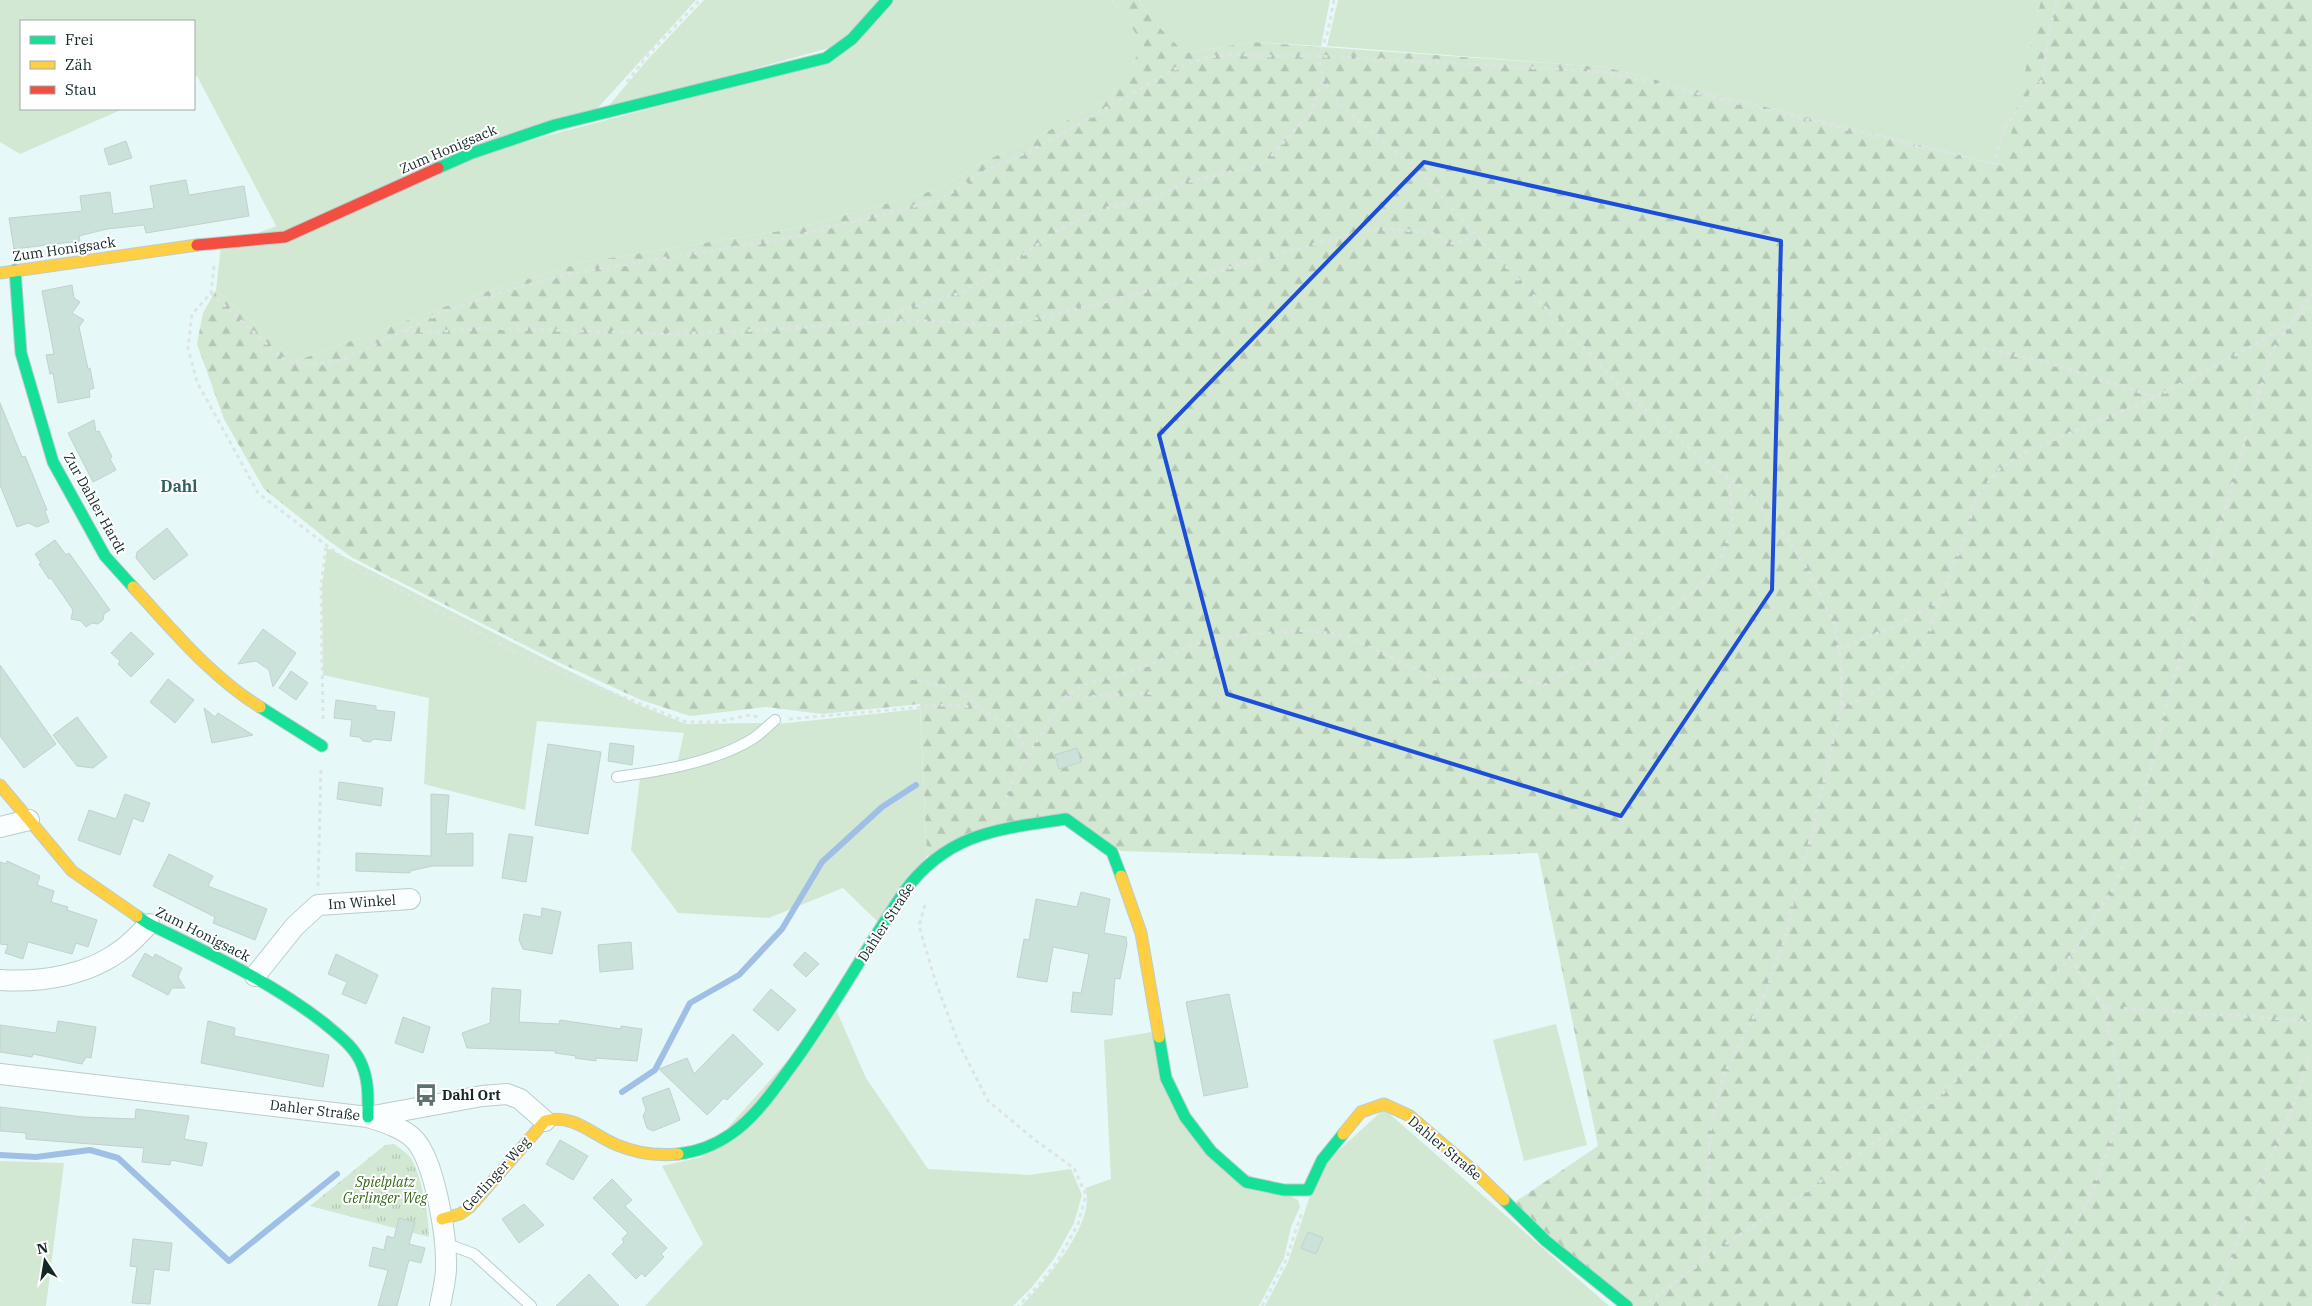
<svg xmlns="http://www.w3.org/2000/svg" width="2312" height="1306" font-family="'IBM Plex Serif',serif">
<style>
.grass{fill:#d2e8d3}
.forest{fill:url(#forest-firs)}
.park{fill:url(#park-tufts)}
.lines{fill:none;stroke-linecap:round;stroke-linejoin:round}
.stream{stroke:#9fbfe6;stroke-width:6}
.building{fill:#cbe2db;stroke:#c2d1ce}
.lane-casing{stroke:#bcc;stroke-width:12}
.street-casing{stroke:#bcc;stroke-width:22}
.fast-casing{stroke:#bcc;stroke-width:13}
.slow-casing{stroke:#bcc;stroke-width:13}
.jam-casing{stroke:#bcc;stroke-width:13}
.path{stroke:#dee4e4;stroke-width:3;stroke-dasharray:4 4;stroke-linecap:butt}
.lane{stroke:#fbfefe;stroke-width:10}
.street{stroke:#fbfefe;stroke-width:20}
.fast{stroke:#16e098;stroke-width:11}
.slow{stroke:#ffcf43;stroke-width:11}
.jam{stroke:#f24e42;stroke-width:11}
.marked{fill:none;stroke:#1d4ed8;stroke-width:4;stroke-linejoin:round}
.labels{text-anchor:middle;stroke-width:4;stroke-linejoin:round;paint-order:stroke}
.street-label{font-size:14px;fill:#142727;stroke:#fff}
.poi-label{font-size:14px;font-weight:bold;fill:#142727;stroke:#fff;text-anchor:start}
.park-label{font-size:14px;font-style:italic;fill:#346516;stroke:#fff}
.quarter-label{font-size:16px;font-weight:bold;fill:#336061;stroke:#fff}
</style>
<defs>
<pattern id="forest-firs" width="22" height="20" patternUnits="userSpaceOnUse" patternTransform="scale(1.25)"><rect width="22" height="20" fill="#d2e8d3"/><path d="M5 1l3.5 6h-7zM16 11l3.5 6h-7z" fill="#b3c7b5"/></pattern>
<pattern id="park-tufts" width="24" height="20" patternUnits="userSpaceOnUse" patternTransform="scale(1.25)"><rect width="24" height="20" fill="#d2e8d3"/><path d="M3 7l-1-3M5 7V3M7 7l1-3M15 17l-1-3M17 17v-4M19 17l1-3" fill="none" stroke="#b3c7b5"/></pattern>
</defs>
<rect width="100%" height="100%" fill="#e7f8f8"/>
<path class="grass" d="M0,0H696L594,112L281,235L197,76L194,78V21H21V109H123L20,154L0,142Z
M704,0H881L840,45L605,110L649,58Z
M892,0H1112L1144,45L1110,97L1037,137L979,164L939,189L799,228L584,262L488,291L296,361L216,290L221,246L475,155L829,61Z
M1139,0H1330L1321,46L1253,42L1185,53L1156,24Z
M1338,0H2041L2005,166L1604,67L1327,46Z
M327,548L557,665L639,705L686,724L765,723C739,745 709,753 677,764L684,733L537,721L525,810L424,784L429,698L323,675L322,586Z
M920,709L927,856L879,923L843,888L769,918L678,913L631,850L640,778L700,764L778,724Z
M835,1007L866,1078L928,1169L1029,1175L1071,1169L1082,1195L1074,1223L1054,1259L1032,1287L1013,1306H645L703,1244L662,1166L702,1157Z
M1556,1024L1587,1145L1524,1161L1493,1040Z
M1152,1032L1210,1155L1298,1200L1300,1207L1291,1227L1284,1258L1259,1306H1021C1043,1284 1098,1221 1085,1188L1111,1179L1104,1040Z
M1384,1109L1609,1306H1265L1288,1262L1311,1193L1325,1163Z
M0,1161L64,1163L46,1306H0Z"/>
<path class="forest" d="M1112,0H1139L1156,24L1185,53L1253,42L1604,67L2004,166L2041,0H2312V1306H1634L1512,1204L1598,1146L1538,853L1391,859L1121,851L1066,813L927,856L920,704L822,714L766,707L690,716L641,700L558,662L353,558L329,541L264,489L224,419L197,344L203,313L216,290L296,361L488,291L584,262L799,228L939,189L979,164L1037,137L1110,97L1144,45Z"/>
<path class="park" d="M394,1144C399,1148 406,1152 410,1157C420,1169 430,1220 429,1237L310,1206L385,1145Z"/>
<g class="lines">
<path class="stream" d="M622,1092L655,1070L690,1003L739,975L782,929L822,862L882,807L916,785
M0,1155L36,1157L90,1150L118,1158L229,1261L337,1174"/>
</g>
<path class="building" d="M126,141L132,158L109,165L104,149Z
M186,180L189,195L244,186L249,216L146,233L144,225L107,229L79,236L80,241L14,249L9,218L82,211L80,196L110,192L113,214L154,208L150,186Z
M72,285L74,298L80,302L72,313L84,320L79,327L88,369L90,368L94,388L89,390L90,397L58,403L53,373L50,374L46,355L54,354L42,291Z
M0,403L22,457L25,456L47,510L45,511L49,522L37,527L28,523L17,527L0,485Z
M94,420L96,432L99,431L112,457L110,459L116,470L93,482L68,433Z
M167,528L188,555L154,580L136,558L137,552Z
M55,540L66,555L69,553L110,610L104,614L103,620L98,624L92,623L86,627L81,621L71,619L73,610L51,578L49,579L39,564L41,563L35,554Z
M263,629L296,653L273,687L269,670L256,661L238,664Z
M131,632L154,654L131,677L118,664L120,661L111,653Z
M0,665L56,744L24,768L0,736Z
M291,671L308,683L296,700L279,688Z
M168,679L194,700L175,723L150,702Z
M336,700L376,706V710L395,712L391,741L374,739L370,742L363,741L359,737L350,736L352,720L334,718Z
M204,708L215,717L218,713L253,735L212,743Z
M77,717L107,757L93,768L77,766L53,735Z
M610,743L634,746L632,765L608,761Z
M548,744L601,752L588,834L535,825Z
M1077,748L1081,762L1059,769L1055,755Z
M339,782L383,788L381,806L337,799Z
M125,794L150,803L143,822L133,818L120,855L78,840L89,810L116,819Z
M431,794L449,795L446,834L473,833V866H432L410,871V873L356,871V853L431,856Z
M509,834L533,837L526,882L502,878Z
M169,854L213,876L208,886L267,909L255,940L213,923L215,917L153,886Z
M7,861L40,876L37,885L54,891L51,902L68,907L67,910L97,920L88,947L76,943L72,954L28,942L23,959L5,953L8,945L0,944V862L6,864Z
M1081,892L1110,899L1104,933L1126,937L1127,944L1120,979L1115,978L1112,1015L1071,1012L1073,992L1081,993L1089,954L1053,947L1047,982L1017,977L1024,939L1029,940L1036,899L1077,907Z
M542,908L561,912L552,954L523,949L519,940L524,914L541,917Z
M631,942L633,969L600,972L598,945Z
M805,952L819,964L806,977L793,965Z
M145,953L153,958L155,954L182,968L178,977L185,988H172L168,995L132,976Z
M336,954L378,975L366,1004L342,994L347,982L328,974Z
M492,988L521,990L519,1022L559,1024L560,1020L621,1029V1026L642,1029L637,1061L596,1058V1061L575,1058L576,1056L555,1053L556,1051L467,1048L462,1033L490,1023Z
M771,989L796,1010L778,1031L753,1010Z
M1229,994L1248,1087L1204,1096L1186,1002Z
M403,1017L430,1027L423,1053L395,1043Z
M58,1021L96,1027L91,1058L86,1057L82,1064L33,1054L32,1057L0,1052V1025L56,1033Z
M208,1021L235,1028L234,1036L329,1055L323,1087L201,1063Z
M733,1034L763,1064L727,1100L724,1098L707,1115L659,1069L687,1058L694,1074Z
M669,1088L680,1120L653,1131L647,1128L643,1116L646,1110L642,1098Z
M0,1107L83,1117L135,1119L136,1109L189,1116L184,1139L207,1143L202,1166L171,1160L170,1165L142,1162L144,1148L26,1139V1133L0,1131Z
M560,1140L588,1156L573,1180L546,1164Z
M612,1179L632,1200L625,1206L667,1248L661,1254L664,1257L645,1277L642,1273L636,1279L612,1254L624,1242L622,1239L628,1233L593,1198Z
M524,1204L544,1225L519,1243L502,1219Z
M399,1218L415,1222L409,1244L425,1248L421,1263L409,1260L397,1306H378L388,1270L369,1266L373,1247L384,1250L387,1236L394,1238Z
M1308,1232L1323,1238L1316,1254L1301,1248Z
M133,1239L172,1243L169,1271L154,1269L150,1304L132,1303L137,1267L130,1266Z
M589,1274L619,1306H556L574,1289Z"/>
<g class="lines">
<defs>
<path id="lane" d="M617,777C661,771 716,762 754,738C761,733 768,726 775,720
M445,1243L474,1254L531,1306"/>
<path id="street" d="M0,827L29,820
M255,976L295,926L318,905L410,899
M0,980C42,983 90,975 124,948C133,941 141,932 149,924
M0,1074L368,1117L482,1096L507,1094L520,1099L545,1121
M368,1117C383,1122 401,1127 413,1138C435,1159 447,1238 446,1268C446,1280 442,1294 440,1306"/>
<path id="fast" d="M438,168L472,153L555,125L826,58L852,39L887,0
M15,270L21,353L53,462L105,556L133,587
M260,707L322,746
M137,916L149,924C210,954 270,981 324,1023C338,1035 355,1047 362,1065C369,1082 368,1099 368,1117
M1159,1037L1166,1078L1185,1117L1211,1151L1246,1182L1284,1190H1308L1322,1160L1343,1134
M678,1154C697,1152 715,1145 731,1134C754,1118 771,1094 787,1072C830,1015 864,951 904,892C947,833 998,829 1066,819L1112,852L1121,876
M1504,1200L1546,1241L1627,1306"/>
<path id="slow" d="M0,273L197,245
M133,587C173,630 210,676 260,707
M0,785L72,871L137,916
M1121,876L1141,933L1159,1037
M1343,1134L1361,1112L1384,1104L1410,1116L1475,1172L1504,1200
M442,1219L460,1214L470,1207L545,1121C574,1113 592,1135 617,1145C636,1153 657,1156 678,1154"/>
<path id="jam" d="M197,245L285,237L438,168"/>
</defs>
<use href="#lane" class="lane-casing"/>
<use href="#street" class="street-casing"/>
<use href="#fast" class="fast-casing"/>
<use href="#slow" class="slow-casing"/>
<use href="#jam" class="jam-casing"/>
<path class="path" d="M1334,0L1328,31L1319,56L1323,80L1344,109L1422,174L1473,232L1630,396L1696,454L1748,492L1790,542L1812,577L1834,624L1841,663V706L1813,830L1794,896L1784,942L1764,997L1723,1076L1711,1123L1704,1260
M627,82L648,55L700,0
M214,266L211,293L192,314L188,348L197,382L258,493L351,564L505,647L558,671L686,722H717L750,715L758,717
M211,293L282,358L295,363L311,365L338,361L360,352L438,314L503,292L566,274L779,240L939,200L984,172L1040,146L1175,69L1204,58L1232,54L1262,56H1319L1607,72L1994,164L2005,126L2043,79L2048,37L2057,0
M2295,319L2312,306
M888,321L899,311L960,293L992,276L1059,230L1089,214L1120,204L1156,198L1183,183L1264,164L1311,112L1322,81
M404,331H452L488,328L669,334L761,330L912,320L1006,326L1117,299L1366,230L1395,229L1437,234L1449,244L1467,240L1473,232
M1983,348L2046,362L2155,397
M1838,649L1893,627L1939,601
M911,678L958,690L979,706
M1064,698L1083,685L1120,675L1157,662L1192,645L1231,636L1307,630L1347,636L1436,679H1458L1478,675L1506,676L1545,685L1578,665L1615,658L1630,643L1705,581L1722,555L1733,524L1729,485L1732,478
M1841,706L1866,698L1892,678L1927,640L1951,569L1964,542L1976,498L1998,470L2027,451L2156,397L2254,345L2290,323
M323,719L321,587L326,546
M789,719L944,705L978,707L1015,729L1028,755
M1003,806L1016,774L1064,698L1152,693
M318,886L321,768
M925,905L919,926L935,980L959,1044L988,1101L1035,1140L1074,1168L1086,1195L1078,1224L1057,1262L1035,1289L1018,1306
M2069,958L2104,1007L2312,1021
M1649,1302L1727,1243L1794,1200L1939,1097L1993,1043L2069,958L2113,888L2130,851L2168,699L2272,351L2312,293
M1262,1306L1286,1260L1302,1212
M2026,1306L2087,1203L2110,1144L2121,1102L2115,1059L2104,1007
M2214,1306L2256,1192L2293,1106L2312,1050"/>
<use href="#lane" class="lane"/>
<use href="#street" class="street"/>
<use href="#fast" class="fast"/>
<use href="#slow" class="slow"/>
<use href="#jam" class="jam"/>
</g>
<path class="marked" d="M1424,162L1781,241L1772,590L1621,816L1227,694L1159,435Z"/>
<defs>
<symbol id="bus-bare" viewBox="-9 -9 18 18"><path d="M-5-6H5V4H4V6H2V4H-2V6H-4V4H-5ZM-3.5-4V0h7V-4ZM-3.5 1.2v1.5H-2V1.2ZM2 1.2v1.5H3.5V1.2Z" fill="#5e7070" stroke="#fff" stroke-width="2.5" paint-order="stroke"/></symbol>
</defs>
<g fill-rule="evenodd">
<use href="#bus-bare" x="410" y="1079" width="32" height="32"/>
</g>
<g class="labels">
<g class="street-label">
<text transform="translate(448 149) rotate(-23)" y="5">Zum Honigsack</text>
<text transform="translate(64 249) rotate(-8)" y="5">Zum Honigsack</text>
<text transform="translate(95 503) rotate(61)" y="5">Zur Dahler Hardt</text>
<text transform="translate(362 902) rotate(-4)" y="5">Im Winkel</text>
<text transform="translate(886 922) rotate(-57)" y="5">Dahler Straße</text>
<text transform="translate(203 934) rotate(27)" y="5">Zum Honigsack</text>
<text transform="translate(315 1110) rotate(7)" y="5">Dahler Straße</text>
<text transform="translate(1445 1148) rotate(40)" y="5">Dahler Straße</text>
<text transform="translate(496 1174) rotate(-48)" y="5">Gerlinger Weg</text>
</g>
<g class="poi-label">
<text x="442" y="1100">Dahl Ort</text>
</g>
<g class="park-label">
<text x="385" y="1187">Spielplatz<tspan x="385" dy="16">Gerlinger Weg</tspan></text>
</g>
<g class="quarter-label">
<text x="179" y="492">Dahl</text>
</g>
</g>
<rect x="20" y="20" width="175" height="90" fill="#ffffff" stroke="#a1a9a9"/>
<rect x="30" y="36" width="25" height="8" fill="#16e098" stroke="#a1a9a9"/>
<text x="65" y="45" font-size="15" fill="#142727">Frei</text>
<rect x="30" y="61" width="25" height="8" fill="#ffcf43" stroke="#a1a9a9"/>
<text x="65" y="70" font-size="15" fill="#142727">Zäh</text>
<rect x="30" y="86" width="25" height="8" fill="#f24e42" stroke="#a1a9a9"/>
<text x="65" y="95" font-size="15" fill="#142727">Stau</text>
<g transform="translate(45 1261) rotate(348)" stroke="#ffffff" stroke-width="4" paint-order="stroke">
<path d="M0-4L9 19L0 12L-9 19Z" fill="#142727"/>
<text y="-8" font-size="14" font-weight="bold" text-anchor="middle" fill="#142727">N</text>
</g>
</svg>
